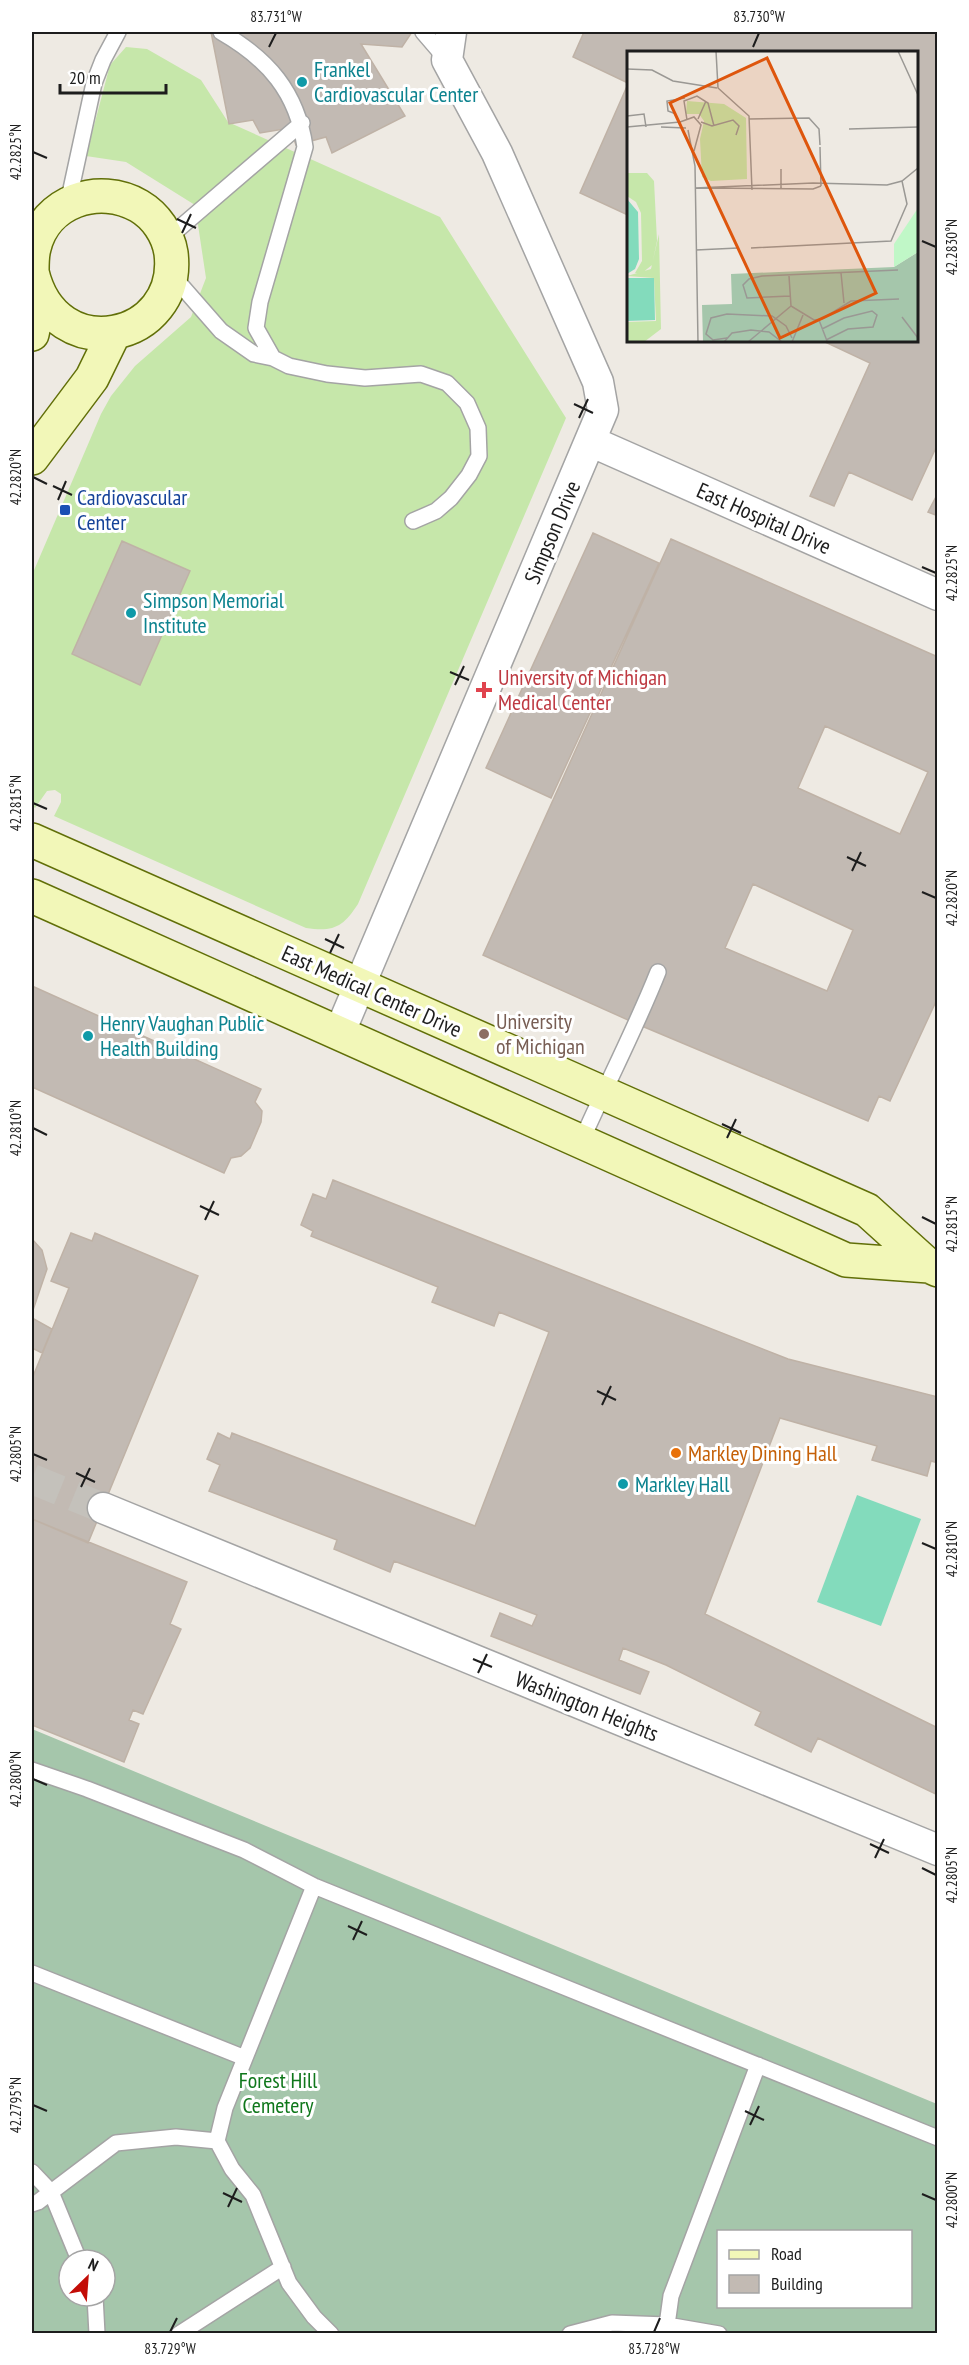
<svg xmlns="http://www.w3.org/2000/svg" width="969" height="2365" font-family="'PT Sans Narrow',sans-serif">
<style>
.grass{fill:#c6e7aa}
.cemetery{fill:#a5c6ab;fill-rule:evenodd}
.pitch{fill:#83dbbc}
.building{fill:#c2bab3;stroke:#bfb2a6;stroke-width:1.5;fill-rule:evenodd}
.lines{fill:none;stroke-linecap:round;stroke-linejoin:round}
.street-tunnel{stroke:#c4c1bb;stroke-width:30;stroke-dasharray:30 15;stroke-linecap:butt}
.lane-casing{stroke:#a4a4a4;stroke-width:18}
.street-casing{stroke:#a4a4a4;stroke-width:33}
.secondary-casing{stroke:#616f08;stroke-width:36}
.lane{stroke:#fff;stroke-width:15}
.street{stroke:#fff;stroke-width:30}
.secondary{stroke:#f2f7b8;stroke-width:33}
.ticks{fill:none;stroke:#1d1d1d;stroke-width:2}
.culture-dot{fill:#0f9aa8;stroke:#fff;stroke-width:2}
.transit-dot{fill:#1a4fb4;stroke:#fff;stroke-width:2}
.health-dot{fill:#e0444e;stroke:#fff;stroke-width:2}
.education-dot{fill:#8d6e63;stroke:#fff;stroke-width:2}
.food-dot{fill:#e8710a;stroke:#fff;stroke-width:2}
.labels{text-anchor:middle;stroke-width:6;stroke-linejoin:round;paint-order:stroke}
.culture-label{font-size:22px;fill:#0d838f;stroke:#fff;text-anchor:start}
.transit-label{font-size:22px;fill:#164399;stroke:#fff;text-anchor:start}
.street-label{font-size:22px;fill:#1d1d1d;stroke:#fff}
.health-label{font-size:22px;fill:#be3a42;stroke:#fff;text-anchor:start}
.education-label{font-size:22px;fill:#785e54;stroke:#fff;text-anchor:start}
.food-label{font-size:22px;fill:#c56008;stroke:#fff;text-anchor:start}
.park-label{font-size:22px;fill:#0f771b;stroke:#fff}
.inset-road{fill:none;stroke:#9a9894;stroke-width:1.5}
.view{fill:#de560d;fill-opacity:0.15;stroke:#de560d;stroke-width:3}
.inset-edge{fill:none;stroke:#1d1d1d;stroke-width:3}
.neatline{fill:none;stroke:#1d1d1d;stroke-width:2}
.ticks-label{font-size:15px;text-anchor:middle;fill:#1d1d1d}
</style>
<rect width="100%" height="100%" fill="#eeeae3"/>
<path class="grass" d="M126,47L147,49L201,80L228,122L440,217L566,418L358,904C343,927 334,932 306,928L54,816L61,802V794L55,790L47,791L35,808L32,805V575L101,414L111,396L135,366L191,317L206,278L195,205L126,162L86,156L110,65Z"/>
<path class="cemetery" d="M32,1729L937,2104V2333H32ZM718,2232H910V2306H718ZM69,2260H105V2296H69Z"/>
<path class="pitch" d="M857,1495L921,1519L881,1626L817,1602Z"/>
<path class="building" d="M211,32H412L402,47L361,44L405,116L332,153L326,137L296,145L290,128L260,133L253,120L229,124Z
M584,32H938V443L912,500L849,472L834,506L810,496L870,363L821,340H916V52H628V83L573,57Z
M628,84V215L580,193Z
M938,493V516L928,512Z
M593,533L659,563L551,798L486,768Z
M671,539L938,657V997L890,1101L879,1096L868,1121L637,1024L483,955ZM825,726L928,772L900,834L798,788ZM753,884L853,930L827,991L725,948Z
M122,541L190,571L140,685L72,654Z
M32,986L261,1089L255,1102L262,1111L261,1122L250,1148L241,1156L231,1158L224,1173L32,1087Z
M333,1180L788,1359L938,1397V1463L931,1461L927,1476L872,1460L877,1446L780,1418L705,1614L938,1728V1795L818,1738L811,1752L755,1725L761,1712L666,1665L623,1648L619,1660L649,1672L640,1694L491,1636L500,1613L532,1626L537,1615L394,1561L390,1572L334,1549L337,1540L209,1491L220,1465L207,1459L218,1433L230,1439L232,1433L475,1526L549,1332L499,1312L494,1326L432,1302L438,1287L311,1236L313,1231L301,1225L313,1194L326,1199Z
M71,1233L92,1241L95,1233L198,1276L88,1543L32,1519V1379L69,1288L51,1281Z
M32,1239L42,1250L47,1269L32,1313Z
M32,1318L52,1329L42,1353L32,1348Z
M32,1519L187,1582L170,1624L181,1629L143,1714L133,1710L129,1720L139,1724L124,1762L32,1725Z"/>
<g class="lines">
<path class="street-tunnel" d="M32,1479L103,1508"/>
<defs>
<path id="lane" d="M221,32C268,59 297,92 305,147L260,302L256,328L273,358
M423,32L447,60
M68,203L94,83L103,60L118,32
M169,237L302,123
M172,275L221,331L254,354L273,358L289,366L327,374L365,378L421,374L447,383L467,403L478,428L479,456L469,475L451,498L436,511L413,521
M581,1142C606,1085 635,1030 658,972
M32,1770L87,1789L244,1850L314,1886L938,2138
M314,1886L225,2108L217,2141L232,2169L253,2195L289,2283L314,2317L331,2334
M32,1973L245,2058
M32,2172L51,2192L79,2260
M32,2204L38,2202L116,2143L176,2137L217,2141
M95,2296L97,2334
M667,2325L671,2296L758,2065
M179,2334L283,2267
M570,2334L612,2323L667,2325L719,2334"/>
<path id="street" d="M590,441L938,595
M339,1034L603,410L598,382L497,153L447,60L451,32
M103,1508L938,1850"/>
<path id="secondary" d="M32,271C32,263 32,255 34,248C45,201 99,183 139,206C156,216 168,234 171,253C182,341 55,370 32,272
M32,334L40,296
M32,458L92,378L114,333
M32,840L867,1210L929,1266L938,1270
M32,896L846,1260L929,1266"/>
</defs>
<use href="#lane" class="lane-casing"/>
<use href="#street" class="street-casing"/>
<use href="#secondary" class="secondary-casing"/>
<use href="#lane" class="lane"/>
<use href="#street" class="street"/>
<use href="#secondary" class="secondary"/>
</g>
<path class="ticks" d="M269,47L276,33M753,47L759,33M33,152L47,158M177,219L196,228M182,233L191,214M922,241L936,247M574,404L593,413M579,418L588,399M33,477L47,484M53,486L72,495M58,500L66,481M922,567L936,573M450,672L469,680M455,685L464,666M33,803L47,809M847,857L866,866M852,871L861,852M922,892L936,898M325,939L344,948M330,953L339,934M722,1124L741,1133M33,1128L47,1135M727,1138L736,1119M200,1206L219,1215M922,1217L936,1224M205,1220L214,1201M597,1391L616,1400M602,1405L611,1386M33,1454L47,1460M76,1473L95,1482M81,1487L90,1468M922,1543L936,1549M473,1659L492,1667M478,1673L487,1654M33,1779L47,1785M870,1844L889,1853M875,1858L884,1839M922,1868L936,1875M348,1926L367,1935M353,1940L362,1921M33,2105L47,2111M745,2111L764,2120M750,2125L759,2106M223,2193L242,2202M922,2194L936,2200M228,2207L237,2188M170,2332L177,2318M654,2332L660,2318"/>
<g class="culture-dot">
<circle cx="302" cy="82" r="6"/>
<circle cx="131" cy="613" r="6"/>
<circle cx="88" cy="1036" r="6"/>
<circle cx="623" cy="1484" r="6"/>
</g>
<rect class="transit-dot" x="59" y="504" width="12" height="12" rx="3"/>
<path class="health-dot" d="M481 681h6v6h6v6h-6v6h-6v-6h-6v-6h6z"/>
<circle class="education-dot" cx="484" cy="1034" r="6"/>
<circle class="food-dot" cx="676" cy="1453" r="6"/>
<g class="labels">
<g class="culture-label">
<text x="314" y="77">Frankel<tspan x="314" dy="25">Cardiovascular Center</tspan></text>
<text x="143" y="608">Simpson Memorial<tspan x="143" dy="25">Institute</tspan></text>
<text x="100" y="1031">Henry Vaughan Public<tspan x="100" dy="25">Health Building</tspan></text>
<text x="635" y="1492">Markley Hall</text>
</g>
<g class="transit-label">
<text x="77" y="505">Cardiovascular<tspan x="77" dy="25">Center</tspan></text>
</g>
<g class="street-label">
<text transform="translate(764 518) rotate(24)" y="8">East Hospital Drive</text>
<text transform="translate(552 532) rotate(-67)" y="8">Simpson Drive</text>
<text transform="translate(372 991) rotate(24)" y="8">East Medical Center Drive</text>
<text transform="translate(587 1706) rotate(22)" y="8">Washington Heights</text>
</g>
<g class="health-label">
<text x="498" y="685">University of Michigan<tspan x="498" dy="25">Medical Center</tspan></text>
</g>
<g class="education-label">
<text x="496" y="1029">University<tspan x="496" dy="25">of Michigan</tspan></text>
</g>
<g class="food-label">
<text x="688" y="1461">Markley Dining Hall</text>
</g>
<g class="park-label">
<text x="278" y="2088">Forest Hill<tspan x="278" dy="25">Cemetery</tspan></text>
</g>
</g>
<g transform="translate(627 51)">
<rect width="291" height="291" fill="#eeeae3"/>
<path d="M60,50L97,53L119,67L120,128L84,130L75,126L73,88L77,70L72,63H59ZM0,122H20L27,130L30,190L25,214L15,222H8L15,210L14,162L9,151L0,145ZM32,183L34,278L17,291H0V271L29,270L27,227L0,225L24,218Z" fill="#c6e7aa"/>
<path d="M291,201V291H76L75,254L105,253L104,223L267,216Z" fill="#a5c6ab"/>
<path d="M291,157V201L267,216V193Z" fill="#c0f7c7"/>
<path d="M0,148L11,161L12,208L8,218L0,223ZM0,227H27L28,269L0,270Z" fill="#83dbbc"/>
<path class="inset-road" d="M89,0L91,37L122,65L125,139M271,0L291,44M0,18L25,19L46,30L90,37M49,63L41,60L40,50L58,47M0,65L17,63L19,76M71,68L79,50M122,68L182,67L192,78L193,94M60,69L57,50L70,45L81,52L87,75M74,71L85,75L106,69L112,75L109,84M0,76L53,71L67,66L74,74L67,100M34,76L59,77M222,78L291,76M61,79L68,115L71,291M193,96L194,135M154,118V138M68,137L186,132L260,134L275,130L291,117M69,137L186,138L194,135M124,197L264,190L280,153L275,130M69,199L111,197M214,222L217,252M162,225L164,255L187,269L195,268L224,250L272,248M163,245L120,247L116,234L122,228L135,225L271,219M275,266L291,287M192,269L200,290M195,278L217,267L245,260L250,264L246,276L221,278L199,289M100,287L86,289L79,283L84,267L100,263L145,265L159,275L165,287M97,291L105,282L124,279L142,281L155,291M121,291L164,255M165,291L176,264"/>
<path class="view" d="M140,7L249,242L153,287L43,52Z"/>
<rect width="291" height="291" class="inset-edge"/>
</g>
<rect width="969" height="2365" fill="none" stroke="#ffffff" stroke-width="66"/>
<rect x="717" y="2230" width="195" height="78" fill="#ffffff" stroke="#a5a5a5" stroke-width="1.5"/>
<rect x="729" y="2250" width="30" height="9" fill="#f2f7b8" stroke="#a5a5a5" stroke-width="1.5"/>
<text x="771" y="2260" font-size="18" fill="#1d1d1d">Road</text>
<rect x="729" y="2275" width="30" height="18" fill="#c2bab3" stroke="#a5a5a5" stroke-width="1.5"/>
<text x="771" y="2290" font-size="18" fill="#1d1d1d">Building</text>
<g transform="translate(87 2278) rotate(25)"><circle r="28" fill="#ffffff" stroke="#a5a5a5" stroke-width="1.5"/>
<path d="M0-4.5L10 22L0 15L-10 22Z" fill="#c30d07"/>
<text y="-9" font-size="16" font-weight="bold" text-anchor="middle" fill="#1d1d1d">N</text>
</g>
<path d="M60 84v9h106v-9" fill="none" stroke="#1d1d1d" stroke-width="3"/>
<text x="69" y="84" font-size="18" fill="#1d1d1d" stroke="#ffffff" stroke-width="4.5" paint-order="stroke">20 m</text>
<rect x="33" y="33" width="903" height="2299" class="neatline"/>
<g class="ticks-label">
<text x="276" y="22">83.731°W</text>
<text x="759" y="22">83.730°W</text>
<text transform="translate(16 152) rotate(-90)" y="5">42.2825°N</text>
<text transform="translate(952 247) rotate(-90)" y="5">42.2830°N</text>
<text transform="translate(16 477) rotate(-90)" y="5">42.2820°N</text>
<text transform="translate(952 573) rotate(-90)" y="5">42.2825°N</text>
<text transform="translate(16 803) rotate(-90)" y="5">42.2815°N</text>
<text transform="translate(952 898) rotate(-90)" y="5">42.2820°N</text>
<text transform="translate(16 1128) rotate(-90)" y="5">42.2810°N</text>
<text transform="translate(952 1224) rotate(-90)" y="5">42.2815°N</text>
<text transform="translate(16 1454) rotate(-90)" y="5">42.2805°N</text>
<text transform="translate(952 1549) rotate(-90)" y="5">42.2810°N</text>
<text transform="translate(16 1779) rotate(-90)" y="5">42.2800°N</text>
<text transform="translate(952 1875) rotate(-90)" y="5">42.2805°N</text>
<text transform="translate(16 2105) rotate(-90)" y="5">42.2795°N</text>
<text transform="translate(952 2200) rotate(-90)" y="5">42.2800°N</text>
<text x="170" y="2354">83.729°W</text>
<text x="654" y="2354">83.728°W</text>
</g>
</svg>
